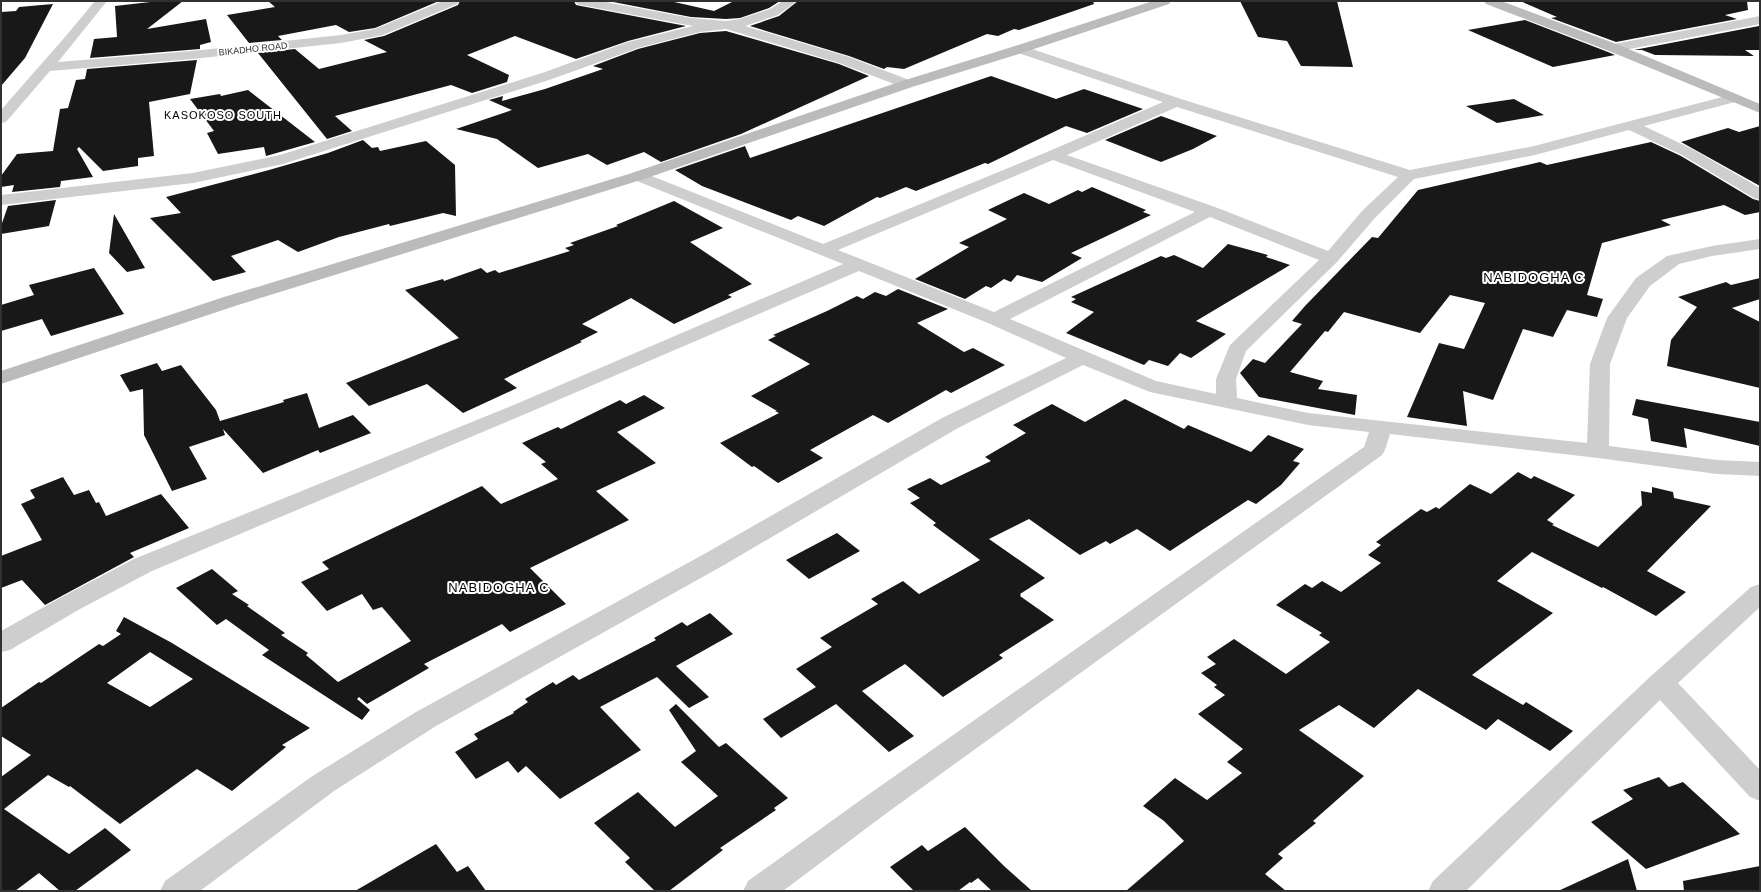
<svg xmlns="http://www.w3.org/2000/svg" width="1761" height="892" font-family="Helvetica,sans-serif">
<style>
.building{fill:#181818;fill-rule:evenodd}
.lines{fill:none;stroke-linecap:round;stroke-linejoin:round}
.street{fill:#cecece;fill-rule:evenodd}
.secondary{fill:#bbb;fill-rule:evenodd}
.labels{text-anchor:middle;stroke-width:4;stroke-linejoin:round;paint-order:stroke}
.far-street-label{font-size:9px;fill:#313131;stroke:#fff}
.far-quarter-label{font-size:11px;letter-spacing:1px;fill:#000;stroke:#fff}
.quarter-label{font-size:13px;letter-spacing:1px;fill:#000;stroke:#fff}
</style>
<rect width="100%" height="100%" fill="#fff"/>
<path class="building" d="M159,1H183L147,29L206,19L211,42L200,45V49L90,58L94,39L117,37L115,6Z
M268,1H439L375,28L349,32L336,25L278,36L282,40L249,43L227,15L275,7Z
M460,1H574L576,5L581,6L686,26L628,41L576,59L515,36L467,55L509,75L507,82L472,93L451,85L335,116L352,131L327,139L258,53L295,49L319,69L387,52L364,40L384,36L458,5Z
M608,1H670L714,11L734,1H780L769,8L740,18L726,19L691,17Z
M798,1H1093L1094,4L1019,30L1014,29L998,36L987,34L904,69L887,67L884,69L849,56L750,26L779,16Z
M1240,1H1337L1353,67L1301,66L1287,41L1258,37Z
M1520,1H1747L1748,10L1725,15L1737,19L1616,42L1551,18L1557,17Z
M53,4L25,58L1,86V12L16,11L19,7Z
M1525,20L1608,52L1615,55L1553,67L1468,30Z
M1759,26H1760V50H1745L1754,56L1655,55L1642,50H1634Z
M726,31L839,64L869,76L741,134L661,162L644,152L607,165L588,154L538,168L497,139L456,129L512,110L489,100L503,96L502,101L545,89L603,69L593,66L638,49L700,33Z
M197,60L190,94L149,102L154,156L138,158V166L103,171L79,147L77,149L93,177L61,181L60,187L12,192L14,185L1,187V176L17,154L53,151L60,109L68,108L76,80L85,79L87,69Z
M991,76L1056,99L1084,89L1143,109L1087,133L1066,126L988,164L985,163L916,191L906,187L880,198L877,197L824,226L798,216L791,220L702,186L675,170L745,146L750,158Z
M248,90L315,142L266,156L264,147L218,154L207,133L214,131L190,99L220,94L221,96Z
M1514,99L1544,115L1497,123L1466,106Z
M1161,116L1217,136L1193,149L1161,162L1105,140Z
M1760,126V186L1681,142L1728,128L1739,132Z
M363,140L372,148L378,147L380,151L426,141L455,165L456,216L443,213L390,226L389,224L339,237L298,252L278,240L231,256L246,272L213,281L150,218L181,213L166,197L269,170L328,153Z
M1651,142L1681,156L1753,199L1760,201V212L1745,215L1724,205L1661,220L1671,225L1602,243L1587,295L1603,299L1597,317L1567,310L1553,337L1523,329L1493,400L1463,391L1467,426L1407,417L1439,343L1464,349L1485,303L1450,295L1420,333L1344,312L1328,332L1325,331L1290,372L1323,381L1318,389L1357,395L1355,415L1259,397L1240,373L1253,359L1265,363L1302,324L1292,321L1305,306L1372,237L1378,238L1418,190L1540,162L1547,165Z
M1092,187L1146,210L1143,212L1151,215L1071,253L1082,258L1042,282L1017,275L1011,282L1004,279L991,288L986,286L965,299L915,279L969,247L959,243L1007,219L988,210L992,208L1024,193L1049,204L1078,190L1082,192Z
M56,200L49,226L1,234V226L8,206Z
M674,201L723,228L690,242L752,284L728,295L732,297L674,324L631,298L582,324L598,332L580,341L582,342L504,379L517,388L463,413L427,384L369,406L346,383L459,338L405,290L443,279L444,281L481,268L487,273L495,270L499,273L570,251L565,248L574,245L570,243L618,226L616,225Z
M114,214L145,268L127,272L109,253Z
M1228,244L1268,255L1266,257L1290,265L1196,321L1226,334L1191,358L1180,353L1168,366L1149,360L1144,365L1066,333L1094,312L1071,302L1076,299L1071,297L1161,256L1166,258L1174,255L1203,268Z
M94,268L124,314L51,336L42,319L1,331V305L34,295L29,285Z
M1760,278V299L1732,308L1760,322V388L1667,366L1671,340L1697,307L1678,297L1726,282L1731,285Z
M898,289L948,309L917,323L964,352L973,348L1005,365L951,393L946,390L888,423L873,415L810,450L823,458L778,483L754,466L752,467L720,443L779,413L775,411H777L751,396L810,364L768,340L776,336L773,335L827,311L857,296L863,299L875,292L886,296Z
M157,363L162,371L181,365L216,410L220,421L284,402L283,400L307,393L319,428L353,415L371,433L320,453L318,450L263,473L223,429L225,435L189,447L207,479L172,491L144,435L143,389L130,392L120,375Z
M644,395L665,408L617,432L656,463L596,491L629,520L530,568L566,604L510,632L502,624L424,664L429,668L367,704L359,697L357,699L370,710L362,720L262,655L269,650L226,619L217,625L176,588L212,569L238,591L232,594L249,605L247,606L285,633L281,635L308,653L306,655L338,682L411,641L382,607L373,610L362,594L327,611L301,582L329,569L322,562L482,486L501,504L558,479L541,464L546,462L522,443L558,427L561,429L620,400L626,404Z
M1125,399L1184,429L1188,425L1251,452L1268,435L1304,449L1293,461L1300,463L1281,485L1256,504L1248,500L1170,551L1137,529L1110,544L1106,541L1080,555L1029,519L989,539L1045,578L1020,594L1021,595L1020,596L1054,620L999,655L1003,658L943,697L905,664L862,691L914,736L889,752L836,704L781,738L763,719L816,687L796,669L832,647L820,638L878,604L871,599L903,581L919,594L980,560L933,525L936,523L910,503L920,498L907,489L930,478L941,485L991,461L985,457L1026,433L1013,425L1052,404L1085,422Z
M1636,399L1760,422V446L1684,428L1687,448L1651,441L1648,419L1632,415Z
M1518,472L1531,479L1534,476L1575,495L1547,520L1554,524L1552,525L1598,547L1642,505L1641,491L1652,493V487L1673,492L1674,498L1711,506L1647,571L1686,592L1656,616L1603,587L1602,588L1532,552L1497,581L1553,613L1472,675L1523,705L1526,702L1573,731L1550,751L1498,719L1486,730L1418,689L1374,728L1339,705L1299,730L1364,776L1313,821L1316,823L1278,854L1283,858L1265,874L1286,891H1126L1184,841L1164,821L1143,806L1175,778L1207,800L1242,773L1227,762L1243,749L1198,714L1225,695L1214,687L1217,685L1201,673L1216,664L1207,657L1234,639L1286,674L1330,642L1319,635L1322,633L1276,605L1305,584L1312,588L1322,581L1341,592L1381,563L1368,555L1381,545L1376,542L1421,509L1427,512L1436,507L1439,509L1470,484L1491,494Z
M63,477L74,495L89,490L96,503L99,502L106,516L161,494L189,528L130,553L134,557L45,605L22,580L1,588V556L42,540L21,504L35,498L30,490Z
M837,533L860,551L809,579L786,560Z
M710,613L733,634L676,666L709,697L689,708L657,677L600,707L641,750L560,799L526,766L518,773L508,761L476,779L455,752L478,739L474,734L514,713L513,712L528,702L525,699L553,682L556,685L573,675L579,680L656,640L654,638L682,622L687,626Z
M124,617L172,643L310,728L282,745L286,747L232,791L197,769L120,824L70,786L69,787L48,775L4,809L69,854L105,828L131,850L75,891H60L39,873L15,891H1V777L31,755L1,736V708L39,682L41,683L99,644L103,646L121,634L116,631ZM150,652L193,679L150,707L107,683Z
M676,704L719,747L726,743L788,798L774,808L776,810L720,848L723,850L669,891H655L625,862L630,858L594,823L638,792L675,827L718,796L681,762L696,751L669,710Z
M1659,777L1669,787L1683,782L1740,834L1646,869L1591,822L1633,799L1623,790Z
M965,827L1004,866L1032,891H992L978,878L971,883L970,882L958,891H914L890,867L922,845L928,851Z
M436,844L457,872L468,866L486,891H355Z
M1628,859L1637,891H1558Z
M1760,866V891H1684L1683,881Z"/>
<g class="lines">
<path class="street" d="M95,1H107L58,62L192,51L341,35L375,29L443,1H459L457,4L383,35L341,43L192,59L50,71L6,122L1,123V110L65,37Z
M575,1H600L691,18L726,21L740,19L770,9L783,1H797L778,15L745,26L849,57L912,81L914,84L912,87H902L839,63L726,29L700,32L638,48L552,79L283,164L193,183L1,205V195L193,173L280,155L542,73L628,42L693,26L581,5L577,4Z
M1760,16V24L1614,52L1609,51L1607,48L1609,45L1614,44Z
M1020,45L1181,99L1410,170L1534,146L1734,94L1739,95L1741,98L1739,101L1644,126L1692,149L1760,188V200L1754,198L1682,155L1629,130L1535,155L1414,179L1374,219L1337,262L1246,351L1236,379L1237,398L1308,413L1587,443L1590,364L1607,318L1636,278L1667,256L1712,246L1760,239V249L1712,256L1679,264L1650,286L1627,318L1610,364L1609,446L1717,460L1760,462V476L1717,474L1598,458L1390,434L1385,450L1382,455L884,815L783,891H743L748,881L862,799L1364,447L1369,432L1308,425L1150,392L1083,365L958,428L724,565L436,726L334,791L200,891H160L165,881L314,775L416,712L706,553L942,418L1066,358L988,323L859,271L530,412L152,571L80,609L10,650L1,652V631L62,597L134,559L516,404L843,264L632,179L630,176L632,173L638,171L644,173L823,244L1047,152L1163,102L1015,52L1013,49L1015,46ZM1177,107L1398,177L1362,211L1328,251L1215,207L1067,155ZM1053,160L1195,212L994,312L838,250ZM1210,217L1319,260L1230,345L1216,379V394L1156,381L1010,319Z
M1760,584V607L1678,683L1760,770V801L1750,797L1660,700L1466,891H1428L1433,881L1651,676L1751,587Z"/>
<path class="secondary" d="M1153,1H1171L1169,4L1025,52L912,87L644,179L238,305L1,384V371L224,297L632,173L902,81L1015,46Z
M1484,1H1501L1619,45L1760,104V113L1609,51L1486,4Z"/>
</g>
<g class="labels">
<g class="far-street-label">
<text transform="translate(253 49) rotate(-6)" y="3">BIKADHO ROAD</text>
</g>
<g class="far-quarter-label">
<text x="223" y="119">KASOKOSO SOUTH</text>
</g>
<g class="quarter-label">
<text x="1534" y="282">NABIDOGHA C</text>
<text x="499" y="592">NABIDOGHA C</text>
</g>
</g>
<rect width="1761" height="892" fill="none" stroke="#313131" stroke-width="4"/>
</svg>
